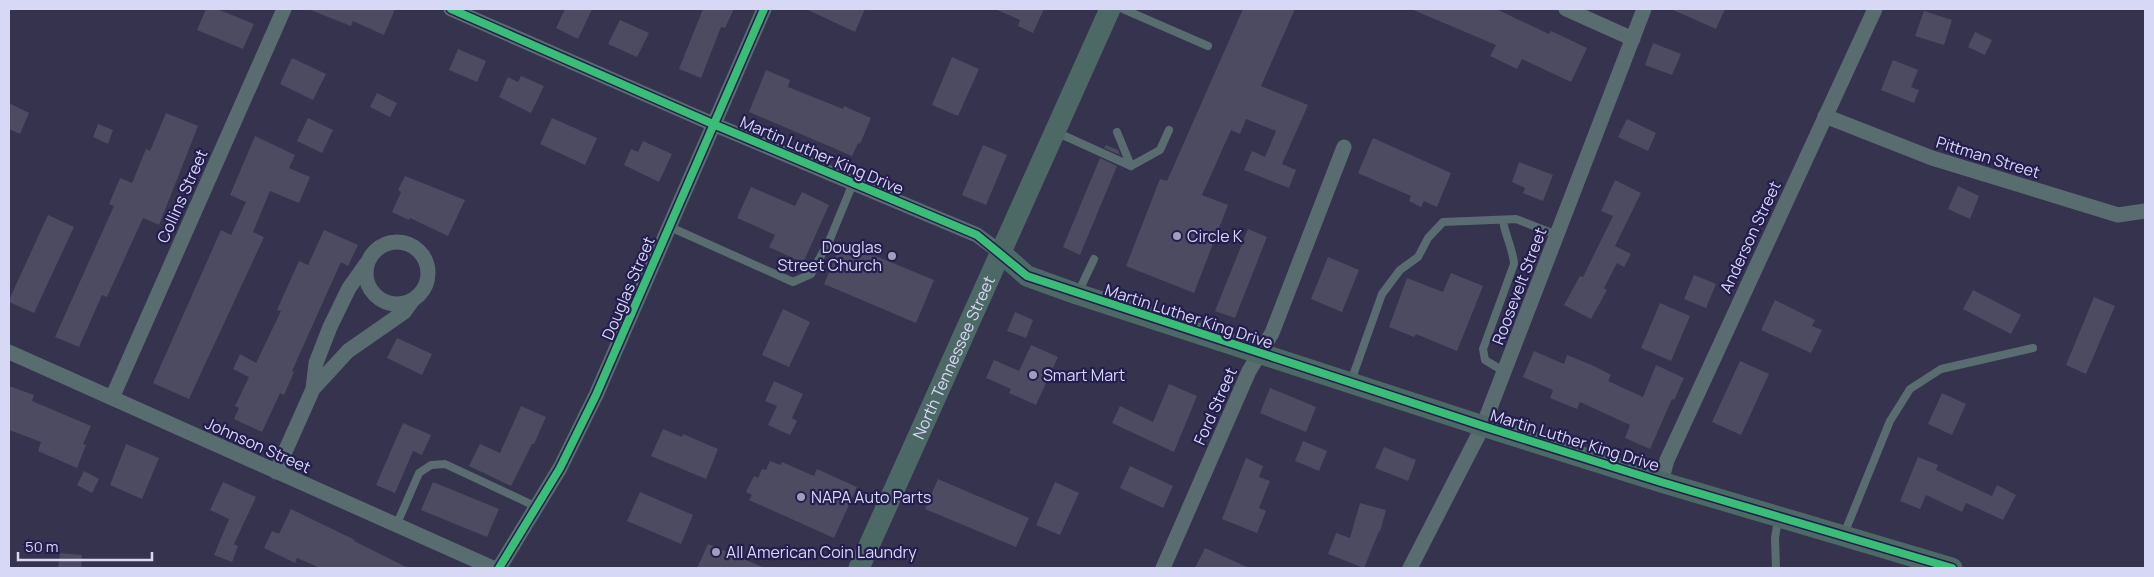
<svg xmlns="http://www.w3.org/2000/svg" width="2154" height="577" font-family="Manrope,sans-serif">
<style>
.building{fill:#4c4b61}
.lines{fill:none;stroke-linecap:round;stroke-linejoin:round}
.lane{stroke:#596d70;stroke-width:8}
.street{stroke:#596d70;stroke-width:15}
.secondary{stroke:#4d6966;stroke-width:21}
.cycleway-casing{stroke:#241e4e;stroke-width:11}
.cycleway{stroke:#3abd76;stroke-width:8}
.poi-dot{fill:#9f9ebc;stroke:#241e4e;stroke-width:2}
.labels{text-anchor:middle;stroke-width:4.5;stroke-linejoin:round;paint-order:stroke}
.street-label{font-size:16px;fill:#d7d7f6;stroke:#241e4e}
.poi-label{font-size:16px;fill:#d7d7f6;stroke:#241e4e;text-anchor:start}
</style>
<rect width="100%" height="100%" fill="#36334f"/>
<path class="building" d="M206,9H217L254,24L243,49L197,30Z
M308,9H395L384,35L353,21L351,26Z
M565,9H592L578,39L556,28Z
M703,9H734L725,28L721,27L701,78L679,69Z
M806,9H865L855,32Z
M995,9H1044L1033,33L1018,26L1020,20Z
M1243,9H1295L1261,86L1308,105L1282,164L1296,170L1289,188L1244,170L1252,151L1265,157L1276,131L1246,119L1240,134L1231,130L1202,195L1228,205L1194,293L1126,266L1160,179L1167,181Z
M1411,9H1496L1549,34L1551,31L1587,48L1571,82L1522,59L1517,69L1490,56L1496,45Z
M1671,9H1725L1716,29Z
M1924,11L1952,20L1944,45L1915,36Z
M620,20L649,33L637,57L608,44Z
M1975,32L1992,40L1985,55L1968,47Z
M1653,43L1681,54L1672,75L1645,65Z
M458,49L486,61L477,82L449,70Z
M952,57L979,69L958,116L932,105Z
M292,58L326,74L313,100L280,84Z
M1893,60L1918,70L1911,87L1919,90L1914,103L1881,90Z
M766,70L790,80L788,87L843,109L844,106L871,118L860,144L858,143L852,156L749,112Z
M521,76L544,86L531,113L499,97L508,77L518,82Z
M377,93L397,103L390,117L370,107Z
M9,103L29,113L20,134L9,129Z
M166,113L198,126L159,225L143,218L107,297L102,295L79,347L55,337L114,206L109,204L120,178L132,183L146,149L150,151Z
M308,118L333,130L322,153L297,141Z
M552,118L597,138L585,165L540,144Z
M1627,119L1656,133L1648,151L1618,137Z
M98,124L113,130L108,144L93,137Z
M255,136L295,155L289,168L310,177L299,203L270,191L253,232L264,237L189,399L153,383L221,230L231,235L246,202L230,195Z
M1373,138L1451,173L1437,207L1424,201L1421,207L1409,201L1411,196L1358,173Z
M643,141L672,154L659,182L624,165L631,149L638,152Z
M983,145L1007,155L986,205L962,195Z
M1106,145L1118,150L1120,155L1104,148Z
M1100,158L1117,166L1080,255L1063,247Z
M1519,162L1553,175L1543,201L1523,193L1525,188L1512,182Z
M405,176L465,200L448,236L410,218L409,220L392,212L401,192L398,190Z
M1615,180L1641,193L1615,246L1631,254L1624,267L1617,263L1604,288L1607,290L1591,319L1564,305L1580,276L1583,277L1613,216L1601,211Z
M1958,186L1979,196L1970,219L1948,209Z
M751,187L795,206L802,192L829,205L803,263L769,247L775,235L737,218Z
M48,215L74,227L34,313L9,302V300Z
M1248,229L1267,237L1235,318L1215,311Z
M324,230L358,245L348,266L341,262L292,371L294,372L284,395L280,393L262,432L234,419L239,408L235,406L249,377L233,369L240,354L256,363L281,311L277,310L299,261L308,265Z
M842,242L934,280L916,323L824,284Z
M1328,257L1359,270L1342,312L1311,299Z
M1451,273L1483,286L1457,351L1416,334L1414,337L1389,327L1407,278L1443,292Z
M1694,275L1716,284L1706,308L1684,299Z
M1973,290L2021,315L2011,334L1963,309Z
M2094,297L2115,306L2086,374L2066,365Z
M1775,300L1815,320L1812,326L1822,330L1811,353L1761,330Z
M1660,303L1690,316L1671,361L1641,348Z
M783,309L810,322L789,367L762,355Z
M1015,312L1033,320L1026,338L1007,331Z
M397,338L432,354L422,375L387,358Z
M1031,345L1058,357L1036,405L1009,393L1011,389L986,378L994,360L1019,371Z
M1534,351L1564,364L1567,355L1594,366L1611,375L1608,381L1643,397L1656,365L1684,378L1674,400L1672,399L1650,449L1625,438L1630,425L1580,402L1577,409L1550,398L1553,390L1523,377Z
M1740,361L1769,374L1741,435L1712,422Z
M774,381L803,394L792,418L797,421L790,435L768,425L777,406L765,401Z
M1169,384L1197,396L1174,452L1112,423L1120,406L1153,422Z
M9,386L34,395L32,401L91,426L83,444L86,445L77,468L38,451L41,442L9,430Z
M1270,388L1316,407L1306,432L1260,413Z
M1942,393L1966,404L1952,435L1928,424Z
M521,406L546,417L534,444H532L511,486L469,466L480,444L500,453Z
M403,423L431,435L422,455L413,451L395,493L376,485Z
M663,429L682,437L683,434L718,449L706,479L651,456Z
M1303,441L1327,451L1319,471L1295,461Z
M126,444L159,458L142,499L110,485Z
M1384,447L1416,460L1408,481L1375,468Z
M1918,457L1938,465L1936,470L1992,496L1997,485L2016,495L2003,520L1966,503L1962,512L1926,495L1920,509L1900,501Z
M1246,458L1263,466L1259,477L1270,481L1259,508L1266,511L1257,533L1222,519Z
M770,461L780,465L782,462L814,476L817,469L857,487L834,538L749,500L752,495L746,492L754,476L758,478L762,469L766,470Z
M1130,466L1173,486L1163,508L1120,488Z
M84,471L99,479L92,493L77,485Z
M938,479L1029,518L1016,547L925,509Z
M223,482L256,497L234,544L238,546L232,562L214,555L229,519L210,510Z
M433,482L499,509L487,537L421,510Z
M1055,482L1079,493L1060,535L1036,525Z
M640,492L693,515L681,544L627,521Z
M1360,503L1386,510L1380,532L1379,531L1364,568L1328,554L1336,533L1350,538Z
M291,509L355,540L354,541L408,568H320L297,558L295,563L264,548L272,531L279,534Z
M708,544L765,568H697Z
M1205,548L1249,568H1195Z
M60,553L82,555L81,568H58Z"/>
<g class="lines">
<path class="lane" d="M1123,9L1208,46
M1056,132L1131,166
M1117,132L1131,166
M1131,166L1160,150L1169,130
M1503,220C1505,236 1513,248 1514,264L1483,349L1485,360L1505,372
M670,227L793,282L811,274L830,239L853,183
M1078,293L1094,259
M1351,381L1382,294L1400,270L1418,257L1428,238L1443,222L1516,219L1557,235
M396,526L419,473L431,465L445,464L537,507
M1844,534L1890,421L1910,389L1941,369L2033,348
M1776,568L1775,538L1778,519"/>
<path class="street" d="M451,9L713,124L977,235L1000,252
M1566,9L1633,39
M1825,116L1932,158L2118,215L2145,211
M366 273a31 31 0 1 1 62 0a31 31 0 1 1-62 0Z
M9,352L493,568
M313,389L348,351L404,312L412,301
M112,398L284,9
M276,472L313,389L316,363L330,327L349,288L366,264
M1661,482L1667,460L1875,9
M499,568L560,468L596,395L764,9
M1163,568L1249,371L1272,333L1344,147
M1410,568L1483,426L1644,9"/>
<g class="secondary">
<path d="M1000,252L1027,276L1077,294L1483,426L1661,482L1952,568"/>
<path id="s1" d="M859,568L1110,9"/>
</g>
<defs>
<path id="cycleway" d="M451,9L713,124L977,235L1027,276L1483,426L1661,482L1952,568
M499,568L560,468L596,395L764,9"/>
</defs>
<use href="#cycleway" class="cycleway-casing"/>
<use href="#cycleway" class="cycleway"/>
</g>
<g class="poi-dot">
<circle cx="1177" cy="236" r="5"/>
<circle cx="892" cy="256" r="5"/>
<circle cx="1033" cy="375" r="5"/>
<circle cx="801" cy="497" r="5"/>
<circle cx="716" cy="552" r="5"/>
</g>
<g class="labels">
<g class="street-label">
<text transform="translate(822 155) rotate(23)" y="6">Martin Luther King Drive</text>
<text transform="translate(1988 157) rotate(17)" y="6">Pittman Street</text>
<text transform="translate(182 196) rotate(-66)" y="6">Collins Street</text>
<text transform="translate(1750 237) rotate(-65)" y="6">Anderson Street</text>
<text transform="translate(1519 286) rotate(-69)" y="6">Roosevelt Street</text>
<text transform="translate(628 288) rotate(-67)" y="6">Douglas Street</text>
<text transform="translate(1189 316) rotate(18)" y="6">Martin Luther King Drive</text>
<text dy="6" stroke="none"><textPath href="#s1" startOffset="231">North Tennessee Street</textPath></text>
<text transform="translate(1215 406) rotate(-66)" y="6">Ford Street</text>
<text transform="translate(1575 440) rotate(17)" y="6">Martin Luther King Drive</text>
<text transform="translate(258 445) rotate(24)" y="6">Johnson Street</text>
</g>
<g class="poi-label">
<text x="1187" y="242">Circle K</text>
<text x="882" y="253" text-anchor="end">Douglas<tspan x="882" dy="18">Street Church</tspan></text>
<text x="1043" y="381">Smart Mart</text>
<text x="811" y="503">NAPA Auto Parts</text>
<text x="726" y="558">All American Coin Laundry</text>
</g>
</g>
<rect width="2154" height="577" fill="none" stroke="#d7d7f6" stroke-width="20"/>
<path d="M18 552v8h134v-8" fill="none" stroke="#d7d7f6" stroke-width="2.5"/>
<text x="25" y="552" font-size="15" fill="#d7d7f6" stroke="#241e4e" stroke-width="4" paint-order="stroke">50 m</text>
</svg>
